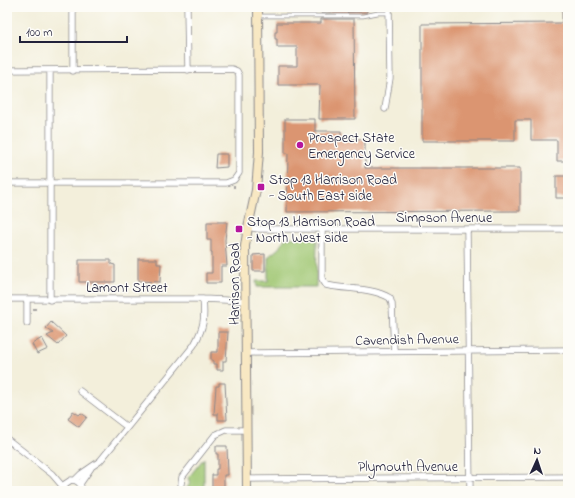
<svg xmlns="http://www.w3.org/2000/svg" width="575" height="498" font-family="'Indie Flower',sans-serif">
<style>
.green{fill:#9fc671;stroke:#607456}
.building{fill:#db9571}
.lines{fill:none;stroke-linecap:round;stroke-linejoin:round}
.lane-casing{stroke:#8a888b;stroke-width:4.5}
.street-casing{stroke:#8a888b;stroke-width:7}
.secondary-casing{stroke:#8a888b;stroke-width:10}
.path{stroke:#8a888b;stroke-width:1.5;stroke-dasharray:3 3;stroke-linecap:butt}
.lane{stroke:#fff;stroke-width:3}
.street{stroke:#fff;stroke-width:5.5}
.secondary{stroke:#f8e8c3;stroke-width:8}
.poi-dot{fill:#b5179e;stroke:#fdfcf7;stroke-width:1.5}
.labels{text-anchor:middle;stroke-width:3;stroke-linejoin:round;paint-order:stroke}
.poi-label{font-size:14px;fill:#22223b;stroke:#fdfcf7;text-anchor:start}
.street-label{font-size:14px;fill:#22223b;stroke:#fdfcf7}
</style>
<rect width="100%" height="100%" fill="#fdfcf7"/>
<filter id="ink" filterUnits="userSpaceOnUse"><feTurbulence type="fractalNoise" baseFrequency=".025" numOctaves="2"/><feDisplacementMap in="SourceGraphic" scale="8" xChannelSelector="R" yChannelSelector="G"/><feConvolveMatrix kernelMatrix="1 2 1 2 8 2 1 2 1" color-interpolation-filters="sRGB"/></filter>
<filter id="wash" filterUnits="userSpaceOnUse"><feTurbulence type="fractalNoise" baseFrequency=".012" numOctaves="4" result="noise"/><feDisplacementMap in="SourceGraphic" scale="16" xChannelSelector="R" yChannelSelector="G"/><feGaussianBlur stdDeviation="0.9" result="paint"/><feColorMatrix in="noise" values="0 0 0 0 0 0 0 0 0 0 0 0 0 0 0 0 0 1.4 0 .05"/><feComposite in="paint" operator="in"/></filter>
<g filter="url(#wash)">
<rect width="100%" height="100%" fill="#f3efdb"/>
<path class="green" d="M315,237L317,240L316,287H257L256,281H268V257L279,248L285,238Z
M204,458V491H184L186,490L190,483L188,478Z"/>
<g id="blocks">
<path class="building" d="M321,7H366L367,12L321,13Z
M562,7H568V161H557V140H531V120H515V141H422V24L562,23Z
M321,19H354L355,119H319L320,85H278V66H297V47H277V39H275V32H277V23H321Z
M285,119H315V131H341V139H365V168H520V211L287,212L288,153H285Z
M216,154H227V167L215,168Z
M556,176H568V198H556Z
M207,222H227L225,240L227,266H221V283H206V273H212V252H211V240H207Z
M265,254V271H253V255Z
M138,259H157V264H161L160,282L138,281Z
M79,260H111V264L115,265V282H79Z
M51,322L66,336L58,345L47,336L53,333L46,328Z
M218,332H228L226,361H223V370H217V364H213V360H211V352H218Z
M42,338L48,349L37,354L32,344Z
M219,383H225L227,420H218V414H214L216,386H219Z
M73,411L79,415L81,413L87,417L79,427L68,419Z
M216,446H227L228,475H224V491H212V475H216V469H218V454H216Z"/>
</g>
</g>
<g filter="url(#ink)">
<use href="#blocks" fill-opacity="0" stroke="#8a888b" stroke-width="1"/>
<g class="lines">
<defs>
<path id="lane" d="M260,16H363L378,13H389"/>
<path id="street" d="M73,7V71
M187,7L188,70
M7,70L232,69L237,71L239,75V173L234,180L226,183H7
M50,71V300
M385,109L390,78L389,7
M248,227L258,229H568
M322,228V279L326,285C347,290 371,287 390,298L392,304L394,351
M467,229L470,491
M7,299H203L246,301
M27,323V300
M247,353L568,350
M80,391L127,427
M7,439L52,474L64,488
M247,479L568,477
M75,480L81,474L100,461L194,345C204,327 205,319 203,299
M80,484L91,468
M181,484L182,477L215,435L226,430H247
M64,491L65,484L71,480C78,480 82,484 81,491"/>
<path id="secondary" d="M247,491L245,246L248,227L256,190L259,152L258,7"/>
</defs>
<use href="#lane" class="lane-casing"/>
<use href="#street" class="street-casing"/>
<use href="#secondary" class="secondary-casing"/>
<path class="path" d="M234,185V190
M33,309H37"/>
<use href="#lane" class="lane"/>
<use href="#street" class="street"/>
<use href="#secondary" class="secondary"/>
</g>
</g>
<g class="poi-dot">
<circle cx="300" cy="145" r="4"/>
<rect x="257" y="183" width="8" height="8" rx="2"/>
<rect x="235" y="225" width="8" height="8" rx="2"/>
</g>
<g class="labels">
<g class="poi-label">
<text x="308" y="142">Prospect State<tspan x="308" dy="16">Emergency Service</tspan></text>
<text x="269" y="184">Stop 13 Harrison Road<tspan x="269" dy="16">- South East side</tspan></text>
<text x="247" y="226">Stop 13 Harrison Road<tspan x="247" dy="16">- North West side</tspan></text>
</g>
<g class="street-label">
<text x="444" y="222">Simpson Avenue</text>
<text transform="translate(234 284) rotate(-90)" y="5">Harrison Road</text>
<text x="127" y="292">Lamont Street</text>
<text transform="translate(407 339) rotate(-1)" y="5">Cavendish Avenue</text>
<text x="408" y="471">Plymouth Avenue</text>
</g>
</g>
<rect width="575" height="498" fill="none" stroke="#fdfcf7" stroke-width="24"/>
<g transform="translate(537 460) rotate(3)" stroke="#fdfcf7" stroke-width="3" paint-order="stroke">
<path d="M0-3L7 15L0 10L-7 15Z" fill="#22223b"/>
<text y="-6" font-size="11" font-weight="bold" text-anchor="middle" fill="#22223b">N</text>
</g>
<path d="M20 36v6h107v-6" fill="none" stroke="#22223b" stroke-width="2"/>
<text x="26" y="36" font-size="12" fill="#22223b" stroke="#fdfcf7" stroke-width="3" paint-order="stroke">100 m</text>
</svg>
